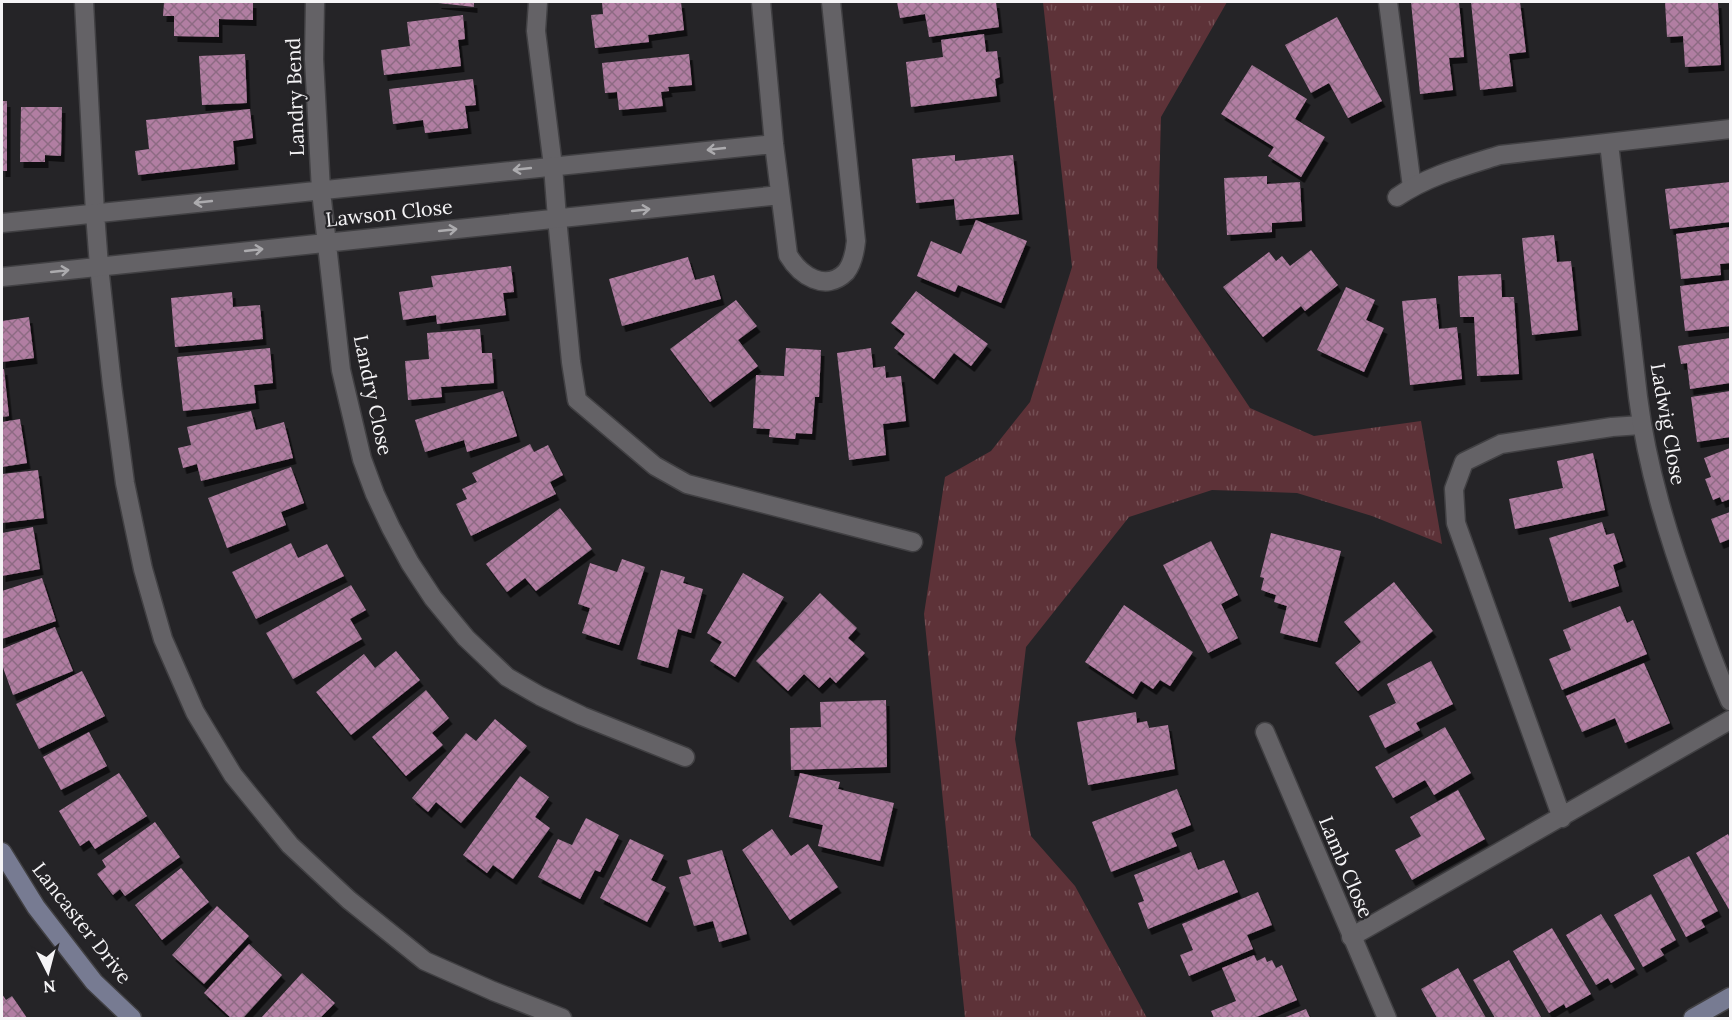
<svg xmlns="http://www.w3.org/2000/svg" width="1732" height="1020" font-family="Lora,serif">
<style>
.park{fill:url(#park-tufts)}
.building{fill:url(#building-cross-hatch);filter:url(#shadow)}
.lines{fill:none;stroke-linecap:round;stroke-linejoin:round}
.lane-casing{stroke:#414043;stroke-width:21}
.street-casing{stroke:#414043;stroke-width:21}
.secondary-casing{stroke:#414043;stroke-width:21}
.lane{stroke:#646266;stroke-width:18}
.street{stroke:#646266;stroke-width:18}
.secondary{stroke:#777b92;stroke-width:18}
.oneway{stroke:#acabae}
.labels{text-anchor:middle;stroke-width:4.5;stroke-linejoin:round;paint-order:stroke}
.street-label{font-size:20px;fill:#f5f4f6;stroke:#252427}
</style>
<defs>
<pattern id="park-tufts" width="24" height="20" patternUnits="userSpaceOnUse" patternTransform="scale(1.5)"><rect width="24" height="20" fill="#5d3238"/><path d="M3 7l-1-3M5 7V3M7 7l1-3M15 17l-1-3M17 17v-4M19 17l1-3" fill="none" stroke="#755055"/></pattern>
<pattern id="building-cross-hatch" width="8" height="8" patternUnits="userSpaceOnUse" patternTransform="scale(1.5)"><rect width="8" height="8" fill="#b17ea2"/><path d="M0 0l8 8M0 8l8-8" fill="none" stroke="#8d6b83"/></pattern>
<filter id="shadow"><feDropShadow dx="3.5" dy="6" stdDeviation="0" flood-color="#0009"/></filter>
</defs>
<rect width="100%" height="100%" fill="#252427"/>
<path class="park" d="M1043,2H1227L1161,117L1157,268L1250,408L1314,436L1421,421L1442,544L1372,516L1297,493L1212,490L1129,517L1026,647L1015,739L1031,836L1075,886L1147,1018H965L924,614L945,477L991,451L1030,402L1072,267Z"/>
<path class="building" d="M164,2H253V20L219,19V37L174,36V16H163Z
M438,2H474V7L438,3Z
M602,2H681L684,30L648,35L649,42L595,48L591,15L603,14Z
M897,2H996L999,27L929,37L925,14L900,18Z
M1411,2H1459L1464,57L1449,58L1453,90L1420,94Z
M1471,2H1520L1526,52L1509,54L1513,86L1480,90Z
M1665,2H1718L1721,65L1685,67L1683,36L1667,37Z
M463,15L465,39L458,40L461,66L384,75L381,50L410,46L407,22Z
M1337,17L1382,101L1348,118L1329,83L1311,93L1285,45Z
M984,34L986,52L997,51L1000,77L995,79L997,96L911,107L906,62L943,57L941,40Z
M245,54L247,103L202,105L199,56Z
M689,54L692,85L668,87L669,91L661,92L663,106L619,110L617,92L605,93L602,63Z
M1252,65L1307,99L1295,119L1325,137L1301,177L1268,156L1274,147L1221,114Z
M473,79L476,105L465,106L468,128L425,133L423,120L393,124L389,89Z
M2,101H7V171H2Z
M21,107H62L61,156L45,155V162H20Z
M250,109L253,138L233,141L235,164L138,175L135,151L149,149L146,120Z
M955,155V161L1013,155L1019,214L956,220L954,199L916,203L912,159Z
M1267,176V184L1300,182L1302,221L1272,223V232L1227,235L1224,178Z
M1730,182V222L1670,229L1665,189Z
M976,220L1027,241L1001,303L958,285L955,292L917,276L931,241L961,254Z
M1730,227V263L1720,264L1721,275L1681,279L1676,234Z
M1554,235L1557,262L1571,261L1578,330L1532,335L1522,238Z
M1311,250L1338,285L1305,311L1301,306L1263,337L1223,287L1269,252L1276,261L1282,256L1290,266Z
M688,257L695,280L714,275L721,299L622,326L609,279Z
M511,266L514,292L503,293L506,315L437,324L436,315L403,320L399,292L433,287L431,276Z
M1501,274L1502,297H1514L1519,374L1477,376L1474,317H1460L1458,276Z
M1730,280V326L1685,331L1680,286Z
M1346,287L1375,300L1366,320L1384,328L1364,372L1317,350Z
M916,291L988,344L971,366L954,353L934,379L894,348L905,334L891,323Z
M232,292L233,307L260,305L263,339L175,347L171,298Z
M1436,298L1439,329L1457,327L1462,379L1410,385L1402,301Z
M736,300L757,326L738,340L758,366L710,402L670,349Z
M29,317L34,358L2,362V321Z
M480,329L482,353H492L494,383L441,387L442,397L408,400L405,361L429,359L427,333Z
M1730,338V383L1690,389L1687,363L1681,364L1678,346Z
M270,348L273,383L254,385L256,403L183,411L177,357Z
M786,348L821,350L819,397H815L812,434L796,433L795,439L769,437L770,429L753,428L756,375L784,376Z
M871,348L873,368L885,366L886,378L901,376L906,421L883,424L886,455L849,460L837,353Z
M2,369H4L9,416L2,417Z
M503,391L517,436L467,452L464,440L425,452L415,420Z
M1730,391V437L1697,442L1691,397Z
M251,411L256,430L284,422L293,458L201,481L197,464L183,468L178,448L191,445L187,427Z
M20,419L27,463L2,467V422Z
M530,444L534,452L548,445L563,475L550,482L556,494L471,536L456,504L467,499L462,489L477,482L472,473Z
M1730,448V499L1722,502L1720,497L1713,500L1705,479L1711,477L1704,458Z
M1593,453L1605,510L1515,529L1509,499L1563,488L1557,461Z
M291,467L304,503L281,512L286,525L227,548L208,498Z
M38,470L44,518L2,523V474Z
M560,508L592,549L536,591L525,578L507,592L486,564Z
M1730,512V539L1720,543L1711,519Z
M1602,522L1606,535L1614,533L1623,561L1613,565L1619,586L1569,602L1549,538Z
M33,527L40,569L2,576V533Z
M1271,533L1341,551L1317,642L1280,633L1287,606L1274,602L1276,595L1261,590L1264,578L1260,577Z
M1211,541L1238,595L1221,604L1238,638L1208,653L1163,565Z
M291,543L298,558L327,544L344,576L256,619L232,572Z
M622,559L645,567L619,645L582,633L590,608L578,604L590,563L617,572Z
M661,570L685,577L683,583L703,589L691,633L678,629L668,668L637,659Z
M743,573L784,597L735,677L710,661L722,642L707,633Z
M42,578L56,621L2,639V591Z
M1394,582L1433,631L1358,691L1335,663L1361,642L1344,622Z
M351,585L366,610L350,619L362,639L293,679L266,633Z
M820,593L857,628L848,638L865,653L836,683L830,677L819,688L804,674L788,691L756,661Z
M1124,605L1193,652L1170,686L1160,680L1153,689L1141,681L1133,694L1085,662Z
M1620,606L1627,623L1633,620L1647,654L1562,690L1549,659L1571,650L1563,630Z
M55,627L73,671L13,695L2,665V649Z
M396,651L420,680L351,735L316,692L364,654L375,668Z
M1431,661L1453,704L1416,723L1420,730L1385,748L1369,716L1396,703L1387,684Z
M1644,663L1670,723L1625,743L1615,718L1582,732L1566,696Z
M82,671L105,716L39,749L16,704Z
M426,690L449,718L432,733L443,745L406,776L372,737Z
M886,700L887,767L791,770L790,728L821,727L820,702Z
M1136,712L1137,723L1147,721L1149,728L1168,725L1175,769L1088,785L1077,722Z
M495,719L527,746L461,823L436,802L428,812L412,798L466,733L476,741Z
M1445,727L1471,773L1434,795L1425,780L1393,798L1375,767Z
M89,732L107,766L61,790L43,757Z
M119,773L147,816L95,849L89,840L80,846L59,811Z
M800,773L840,782L838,789L894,803L880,861L818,846L823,825L789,817Z
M520,776L549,797L535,817L550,828L513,879L493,865L487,873L463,855Z
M1177,789L1191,825L1171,833L1177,846L1111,872L1092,822Z
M1458,790L1485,839L1412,880L1395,850L1421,836L1410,817Z
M586,818L619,835L600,872L595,870L580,899L538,877L558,839L572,845Z
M155,822L180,857L125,896L120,889L113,895L97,874L106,867L102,860Z
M772,829L791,856L808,844L838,887L790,920L742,850Z
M1728,834L1730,839V911L1696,853Z
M630,839L664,855L651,880L666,887L647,922L600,898Z
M722,850L747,934L719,942L713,921L694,926L679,877L691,874L687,860Z
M1191,852L1198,870L1224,860L1238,892L1148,929L1138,903L1144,901L1134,875Z
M1689,856L1718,911L1701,920L1705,927L1686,937L1653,875Z
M181,868L209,902L162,940L135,905Z
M1258,892L1272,925L1247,935L1253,949L1189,976L1180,955L1193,950L1182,924Z
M1651,894L1676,940L1660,949L1664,955L1643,967L1614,915Z
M217,906L249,936L204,984L172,955Z
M1601,914L1635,969L1611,983L1608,978L1596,985L1566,935Z
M1552,928L1591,994L1566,1008L1564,1004L1549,1013L1513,951Z
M249,944L282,975L243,1018H231L204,993Z
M1254,955L1257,961L1265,957L1267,962L1272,960L1276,968L1282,965L1297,1000L1254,1018H1214L1211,1011L1236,1001L1222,968Z
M1509,960L1541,1017L1539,1018H1495L1473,980Z
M1458,968L1486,1018H1437L1421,989Z
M302,973L335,1003L320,1018H261Z
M2,994L6,1000L12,996L27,1018H2Z
M1306,1009L1310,1018H1283Z"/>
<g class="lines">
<defs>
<path id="lane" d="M84,2L95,213
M538,2L536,31L553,166
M1388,2L1412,187
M557,218L571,362L577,400L655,466L687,484L913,542
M99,266L112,385L125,483L143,569L163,639L195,712L233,775L290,845L349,900L425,961L493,991L562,1018
M1562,818L1456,523L1454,489L1464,462L1501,444L1612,427L1641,425
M1351,937L1730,720"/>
<path id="street" d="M315,2L314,59L321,191L341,370L362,459L375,494L391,528L410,563L433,598L466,638L507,677L540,696L582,716L685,757
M761,2L774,144L788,255C800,275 825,293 846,272C853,263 855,251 856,241L831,2
M1609,143L1638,397C1647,468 1668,536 1692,602C1704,636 1716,669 1730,701
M553,166L557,218
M1397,197C1427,176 1465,166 1500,155L1730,129
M95,213L99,266
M2,223L774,144
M2,277L780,195
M1265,732L1387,1018"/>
<path id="secondary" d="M2,852L36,907L94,982L132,1018
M1693,1018L1730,997"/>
</defs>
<use href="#lane" class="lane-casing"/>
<use href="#street" class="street-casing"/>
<use href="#secondary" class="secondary-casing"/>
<use href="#lane" class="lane"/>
<use href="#street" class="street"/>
<use href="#secondary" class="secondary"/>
</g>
<defs><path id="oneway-shaft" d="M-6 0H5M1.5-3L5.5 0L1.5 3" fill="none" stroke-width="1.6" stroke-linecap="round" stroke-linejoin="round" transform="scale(1.5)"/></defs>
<g class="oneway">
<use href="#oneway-shaft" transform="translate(716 149) rotate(174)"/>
<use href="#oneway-shaft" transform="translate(522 169) rotate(174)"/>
<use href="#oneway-shaft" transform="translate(203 202) rotate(174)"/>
<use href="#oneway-shaft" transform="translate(641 210) rotate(-6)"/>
<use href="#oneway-shaft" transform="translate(448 230) rotate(-6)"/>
<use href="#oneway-shaft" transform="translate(254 250) rotate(-6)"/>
<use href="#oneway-shaft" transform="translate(60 271) rotate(-6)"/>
</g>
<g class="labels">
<g class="street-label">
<text transform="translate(295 97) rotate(-92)" y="7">Landry Bend</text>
<text transform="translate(389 213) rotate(-6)" y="7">Lawson Close</text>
<text transform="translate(373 395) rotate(78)" y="7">Landry Close</text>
<text transform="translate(1668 424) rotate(80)" y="7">Ladwig Close</text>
<text transform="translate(1346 867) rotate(67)" y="7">Lamb Close</text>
<text transform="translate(82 923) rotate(52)" y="7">Lancaster Drive</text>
</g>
</g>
<rect width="1732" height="1020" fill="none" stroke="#f5f4f6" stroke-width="6"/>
<g transform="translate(48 972) rotate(174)" stroke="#252427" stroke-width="4.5" paint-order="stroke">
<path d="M0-4.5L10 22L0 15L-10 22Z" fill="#f5f4f6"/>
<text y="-9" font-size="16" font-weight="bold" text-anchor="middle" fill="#f5f4f6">N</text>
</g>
</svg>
